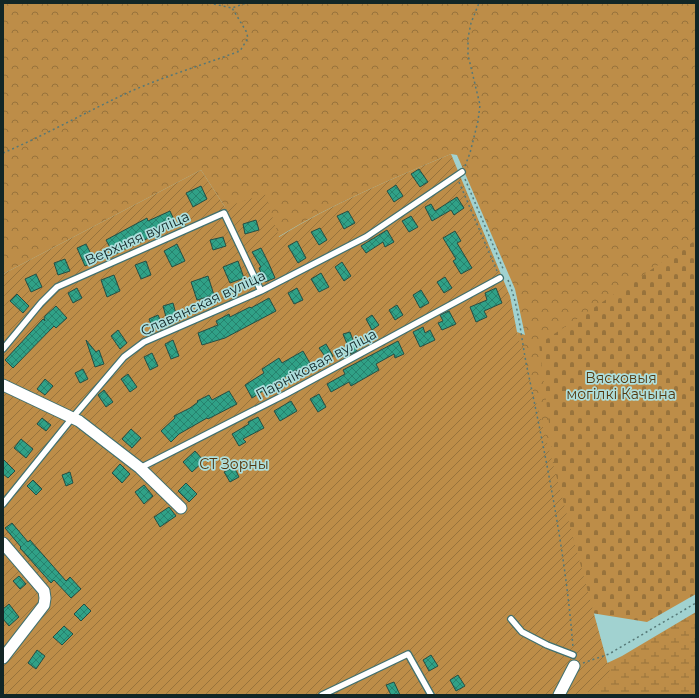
<svg xmlns="http://www.w3.org/2000/svg" width="699" height="698" font-family="Montserrat,sans-serif">
<style>
.forest{fill:url(#forest-crowns)}
.wetland{fill:url(#wetland-marsh)}
.cemetery{fill:url(#cemetery-stones)}
.garden{fill:url(#garden-furrows)}
.building{fill:url(#building-cross-hatch);stroke:#264f44}
.lines{fill:none;stroke-linecap:round;stroke-linejoin:round}
.lane-casing{stroke:#41706f;stroke-width:8}
.street-casing{stroke:#41706f;stroke-width:13}
.path{stroke:#567877;stroke-width:1.5;stroke-dasharray:2 3;stroke-linecap:butt}
.lane{stroke:#fff;stroke-width:5.5}
.street{stroke:#fff;stroke-width:11}
.labels{text-anchor:middle;stroke-width:3.5;stroke-linejoin:round;paint-order:stroke}
.street-label{font-size:14px;fill:#122626;stroke:#aedfdd}
.park-label{font-size:14px;fill:#52370f;stroke:#aedfdd}
</style>
<defs>
<pattern id="forest-crowns" width="20" height="18" patternUnits="userSpaceOnUse"><rect width="20" height="18" fill="#bd8d48"/><path d="M2 6a3 3 0 1 1 6 0M12 15a3 3 0 1 1 6 0" fill="none" stroke="#98733c"/></pattern>
<pattern id="wetland-marsh" width="20" height="14" patternUnits="userSpaceOnUse"><rect width="20" height="14" fill="#bd8d48"/><path d="M1 5h8M5 5V1M11 12h8M15 12V8" fill="none" stroke="#98733c"/></pattern>
<pattern id="cemetery-stones" width="16" height="16" patternUnits="userSpaceOnUse"><rect width="16" height="16" fill="#bd8d48"/><path d="M2 7V4a2 2 0 0 1 4 0v3zM10 15v-3a2 2 0 0 1 4 0v3z" fill="#98733c"/></pattern>
<pattern id="garden-furrows" width="10" height="10" patternUnits="userSpaceOnUse"><rect width="10" height="10" fill="#bd8d48"/><path d="M-1 1l2-2M0 10L10 0M9 11l2-2" fill="none" stroke="#98733c"/></pattern>
<pattern id="building-cross-hatch" width="8" height="8" patternUnits="userSpaceOnUse"><rect width="8" height="8" fill="#30a187"/><path d="M0 0l8 8M0 8l8-8" fill="none" stroke="#27836e"/></pattern>
</defs>
<rect width="100%" height="100%" fill="#a1d2d0"/>
<path class="forest" d="M3,3H696V581L553,583L517,332L525,335L515,289L457,155L451,154C392,179 333,203 278,237L225,207L201,170L3,274Z"/>
<path class="wetland" d="M696,612V695H570L599,667L622,656Z"/>
<path class="cemetery" d="M696,240V594L647,622L585,612L562,526L539,344Z"/>
<path class="garden" d="M451,154L510,296L517,332L611,676L583,695H3V274L201,170L225,207L265,194L279,237C333,203 392,179 451,154Z"/>
<path class="building" d="M419,169L428,182L420,187L411,174Z
M396,185L403,196L394,202L387,191Z
M201,186L207,199L193,207L186,193Z
M457,197L464,208L454,215L451,210L432,221L425,207L431,204L435,211Z
M170,211L176,224L155,233L156,234L139,243L138,242L114,255L106,240L147,218L148,221Z
M348,211L355,223L344,229L337,216Z
M411,216L418,227L409,232L402,221Z
M256,220L259,230L245,234L243,224Z
M320,228L327,240L319,245L311,232Z
M387,230L394,242L385,247L383,242L366,253L361,246Z
M455,231L461,241L457,243L472,268L461,274L453,261L456,259L443,238Z
M223,237L226,246L213,250L210,240Z
M297,241L306,258L298,263L288,246Z
M86,244L95,262L85,266L77,248Z
M177,244L185,261L172,267L164,251Z
M261,248L269,264L275,278L265,282L259,268L261,267L252,252Z
M65,259L70,271L58,275L54,263Z
M146,261L151,275L141,279L135,265Z
M238,261L244,278L230,283L223,267Z
M342,262L351,276L344,281L335,267Z
M321,273L329,287L319,292L311,279Z
M36,274L42,287L31,292L25,279Z
M114,275L120,291L107,297L101,280Z
M208,276L214,295L197,300L191,282Z
M445,277L452,288L444,293L437,282Z
M77,288L82,298L73,303L68,293Z
M297,288L303,300L294,304L288,293Z
M496,288L502,303L484,311L487,317L476,322L470,307L487,300L485,293Z
M421,290L429,303L420,308L413,295Z
M17,294L29,306L23,313L10,301Z
M269,298L276,311L225,338L202,345L198,333L218,325L216,321L229,314L230,317L250,307L251,308Z
M173,303L176,314L166,317L163,306Z
M397,305L403,315L395,320L389,310Z
M56,306L67,318L56,328L54,326L13,368L5,360L43,319L45,321L44,318L45,316Z
M449,311L456,324L442,330L438,323L443,321L440,315Z
M158,315L162,324L153,329L149,319Z
M372,315L379,325L372,330L366,319Z
M423,327L425,333L430,330L435,340L420,347L413,332Z
M118,330L127,343L120,349L111,336Z
M350,332L357,351L351,354L343,334Z
M86,340L96,352L99,350L104,364L95,367Z
M173,340L179,356L171,359L165,344Z
M398,341L404,354L395,358L394,354L376,364L379,370L351,386L349,382L331,392L327,384L345,374L343,370Z
M326,344L333,356L327,359L319,348Z
M303,351L311,365L297,372L296,370L252,398L245,385L264,373L262,369L279,358L282,363Z
M152,353L158,366L150,370L144,357Z
M83,369L88,379L80,383L75,373Z
M128,374L137,387L130,392L121,379Z
M45,379L53,386L45,395L37,389Z
M104,390L113,402L106,407L98,395Z
M229,391L237,404L208,419L207,418L179,434L171,442L161,431L175,418L174,416L190,408L198,402L197,401L209,395L212,400Z
M319,394L326,407L318,412L310,399Z
M291,401L297,411L280,421L274,411Z
M258,417L264,428L243,439L246,442L239,446L232,434L249,424L248,422Z
M42,418L51,425L46,431L37,424Z
M131,429L141,438L132,448L122,439Z
M21,439L33,449L26,458L14,448Z
M195,451L204,461L192,472L183,462Z
M3,459L15,471L8,478L3,474Z
M120,464L130,474L122,483L112,473Z
M234,467L239,477L230,482L224,472Z
M70,472L73,483L66,486L62,475Z
M33,480L42,489L36,495L27,486Z
M186,483L197,494L189,502L178,491Z
M144,485L153,496L144,504L135,492Z
M169,507L176,516L160,527L154,517Z
M12,523L28,542L30,540L66,581L70,577L81,589L71,598L54,580L51,583L20,548L21,547L5,528Z
M19,576L26,584L20,589L13,581Z
M9,604L19,617L9,626L3,619V609Z
M84,604L91,611L81,621L74,614Z
M64,626L73,634L62,645L53,637Z
M37,650L45,656L36,669L28,663Z
M431,655L438,666L429,671L423,660Z
M458,675L465,686L456,691L450,680Z
M394,682L400,695H391L386,685Z"/>
<g class="lines">
<defs>
<path id="lane" d="M3,349L41,303L57,287L224,213L261,291
M140,468L286,394L500,278
M3,504L73,417L124,357L144,342L261,291L366,237L462,172
M511,619L522,632L547,645L573,655
M322,695L408,654L431,695"/>
<path id="street" d="M3,385L79,421L140,468L181,508
M3,543L44,591L45,598L44,605L3,658
M559,695L574,666"/>
</defs>
<use href="#lane" class="lane-casing"/>
<use href="#street" class="street-casing"/>
<path class="path" d="M209,3L232,8L246,3
M3,153C48,134 91,109 136,89C169,75 205,64 240,51L248,38L246,31L232,8
M465,166L470,153L478,121L480,105L468,55V38L471,23L479,3
M465,179L504,271
M459,182L497,271
M508,280C520,309 521,341 528,372C547,463 566,555 573,648
M583,663L609,654L696,603"/>
<use href="#lane" class="lane"/>
<use href="#street" class="street"/>
</g>
<g class="labels">
<g class="street-label">
<text transform="translate(137 238) rotate(-24)" y="5">Верхняя вуліца</text>
<text transform="translate(203 303) rotate(-25)" y="5">Славянская вуліца</text>
<text transform="translate(316 364) rotate(-28)" y="5">Парніковая вуліца</text>
</g>
<g class="park-label">
<text x="621" y="383">Вясковыя<tspan x="621" dy="16">могілкі Качына</tspan></text>
<text x="234" y="469">СТ Зорны</text>
</g>
</g>
<rect width="699" height="698" fill="none" stroke="#122626" stroke-width="8"/>
</svg>
